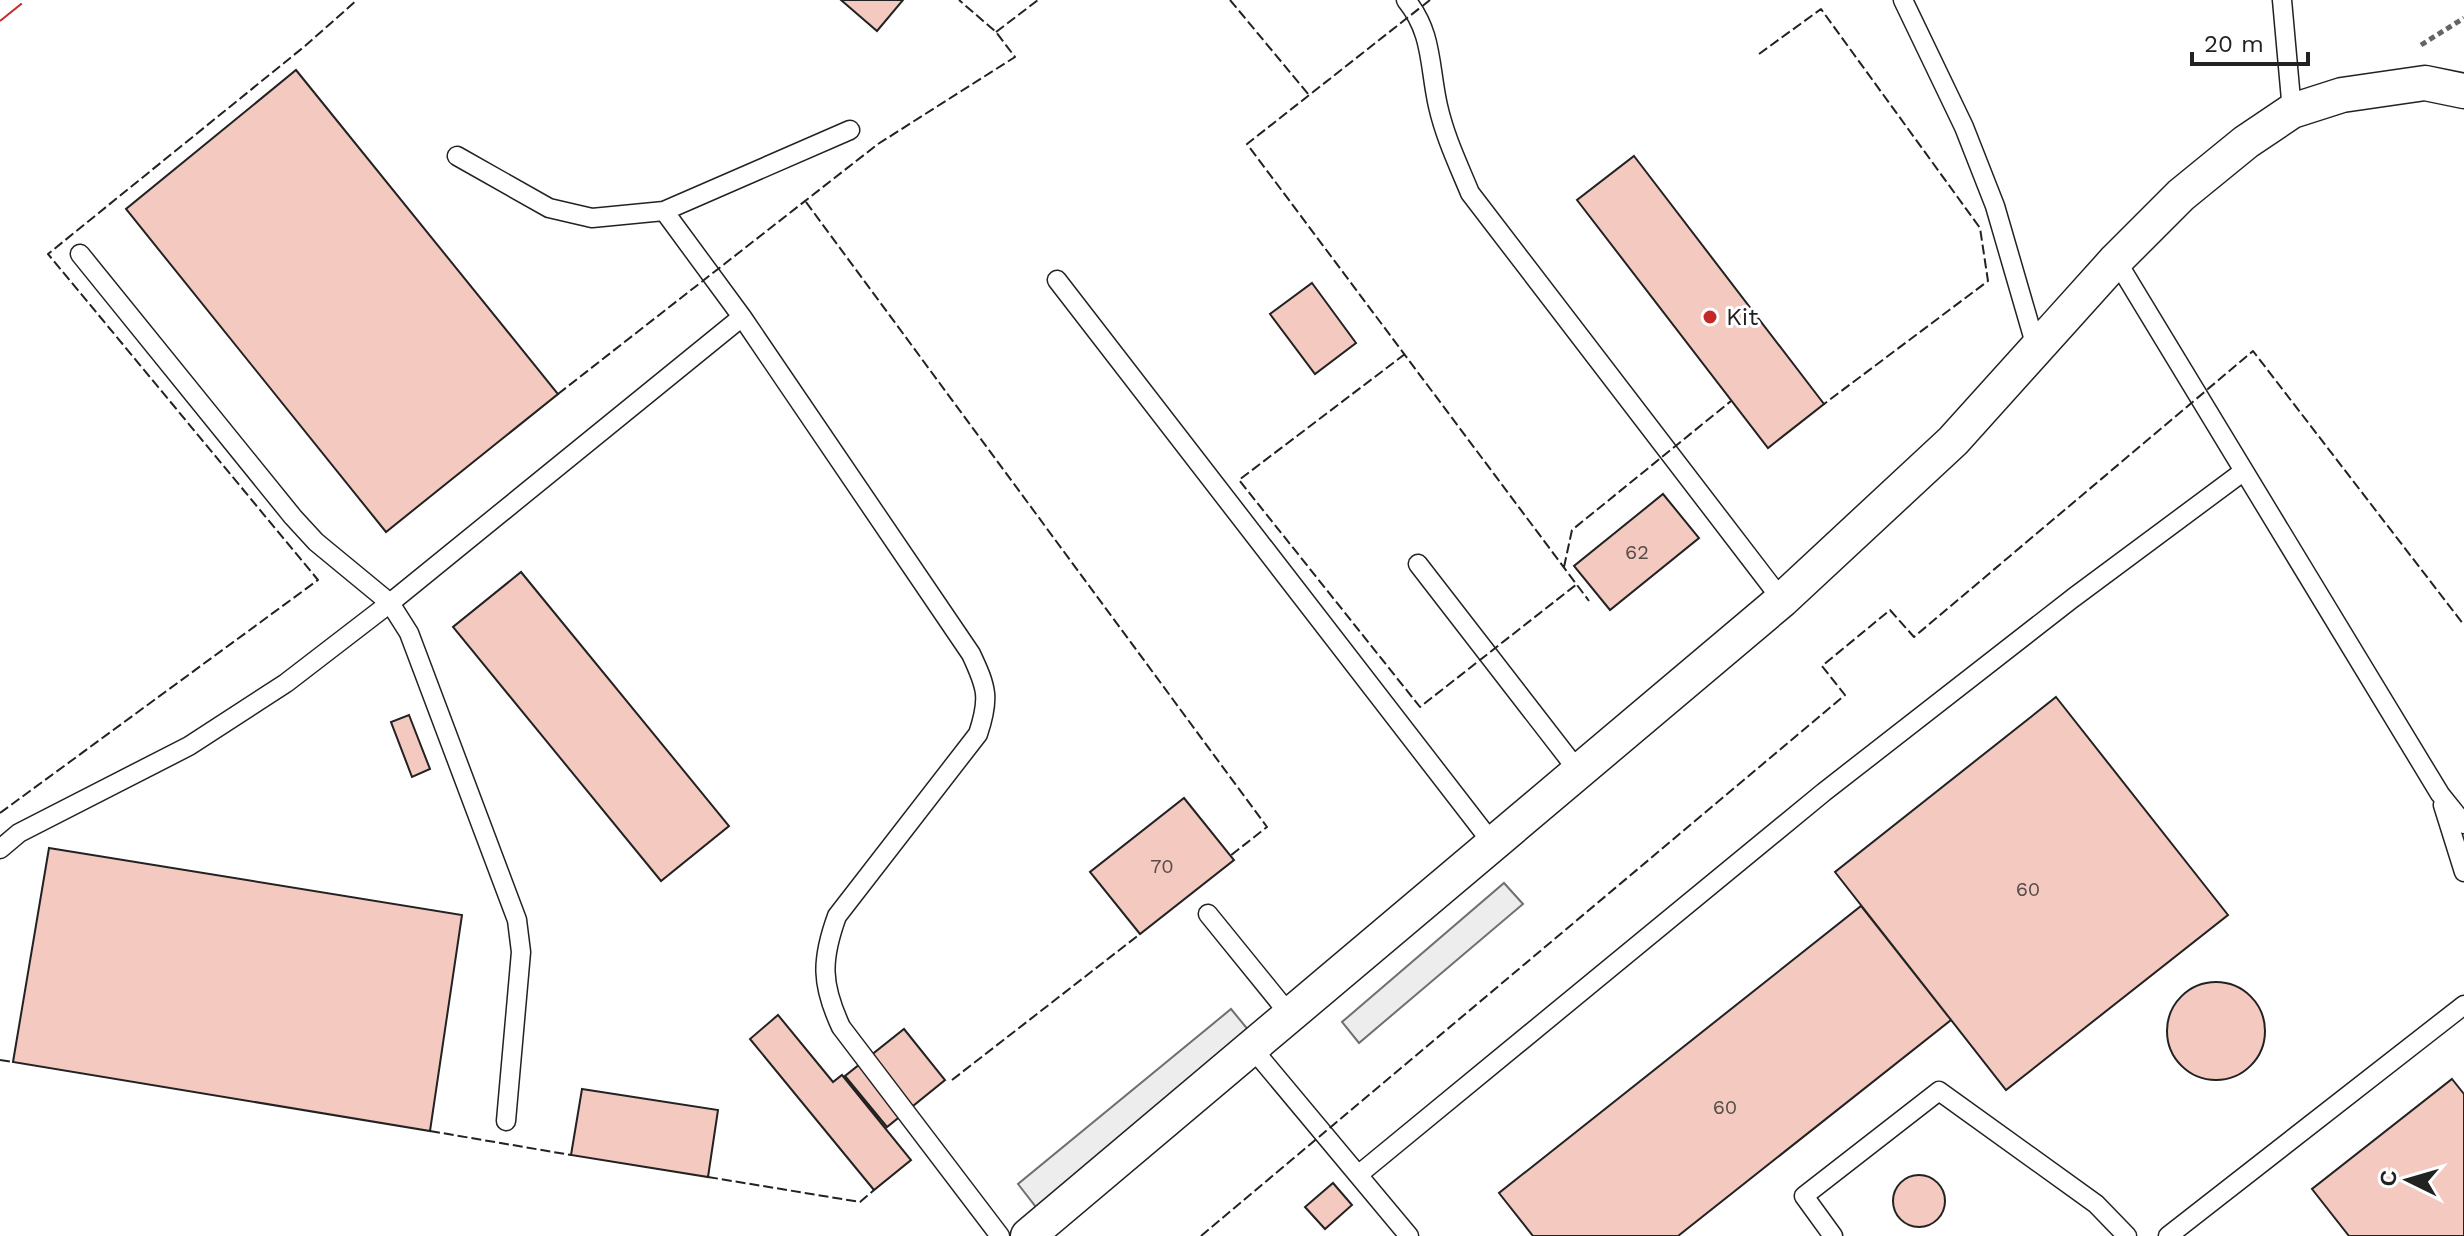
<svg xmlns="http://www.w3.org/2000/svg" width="2464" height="1236" font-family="'Work Sans',sans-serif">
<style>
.parking{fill:#ededed;stroke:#6f6f6f;stroke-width:2}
.building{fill:#f3c9c0;stroke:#222;stroke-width:2}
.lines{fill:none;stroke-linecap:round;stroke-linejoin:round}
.lane-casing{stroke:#222;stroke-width:21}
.street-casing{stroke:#222;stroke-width:37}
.path{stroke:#646464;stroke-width:5;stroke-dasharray:6 4;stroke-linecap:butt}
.lane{stroke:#fff;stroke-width:18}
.street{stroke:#fff;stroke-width:34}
.fence{stroke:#222;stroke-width:2;stroke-dasharray:10 4;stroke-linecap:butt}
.power{stroke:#c62828;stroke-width:2;stroke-dasharray:28 6 4 6;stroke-linecap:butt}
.poi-dot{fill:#c62828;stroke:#fff;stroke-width:3}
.labels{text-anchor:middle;stroke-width:6;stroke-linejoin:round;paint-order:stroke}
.number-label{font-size:20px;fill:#564c4a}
.poi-label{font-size:24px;fill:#222;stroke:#fff;text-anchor:start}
</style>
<rect width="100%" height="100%" fill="#fff"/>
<path class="parking" d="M1504,883L1523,904L1359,1043L1342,1022Z
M1231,1009L1250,1032L1036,1207L1018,1184Z"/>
<path class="building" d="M841,0H903L877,31Z
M296,70L558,394L386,532L126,209Z
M1634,156L1824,404L1768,448L1577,200Z
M1312,283L1356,343L1315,374L1270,314Z
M1663,494L1699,538L1610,610L1574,566Z
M521,572L729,826L661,881L453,627Z
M2056,697L2228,915L2006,1090L1835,872Z
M409,715L430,769L412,777L391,722Z
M1184,798L1234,860L1140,934L1090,872Z
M49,848L462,915L430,1131L13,1062Z
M1861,906L1951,1020L1678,1236H1533L1499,1193Z
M2167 1031a49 49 0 1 1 98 0a49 49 0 1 1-98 0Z
M778,1015L833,1082L842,1075L911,1160L874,1190L750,1039Z
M904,1029L945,1080L887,1127L845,1076Z
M2452,1079L2464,1094V1236H2349L2312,1189Z
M582,1089L718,1110L708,1177L571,1155Z
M1893 1201a26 26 0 1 1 52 0a26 26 0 1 1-52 0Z
M1333,1183L1352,1205L1325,1229L1305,1207Z"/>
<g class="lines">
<defs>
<path id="lane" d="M1406,0C1433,33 1429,66 1438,106C1445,137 1458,164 1470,193L1782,600
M1903,0L1964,127L1995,206L2036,347
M2282,0L2292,111
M457,156L549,208L592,218L664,211L742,317L971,654C987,688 990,698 978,734L837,916C821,960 821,984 841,1027L1000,1236
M664,211L850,130
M80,254L293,517L316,542L390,603L409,633L517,920L521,952L506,1121
M2116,260L2440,794L2464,824
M1057,280L1493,844
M1418,564L1579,772
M2443,805L2464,872
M0,849L19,833L189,746L286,683L390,603L742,317
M1208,914L1290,1015
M1252,1048L1409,1236
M1358,1175L1824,792L2073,598L2244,471
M1833,1236L1804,1196L1939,1091L2096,1204L2127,1236
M2168,1236L2464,1005"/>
<path id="street" d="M1028,1236L1782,600L1953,441L2116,260L2181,195L2246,142L2292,111L2342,95L2425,83L2464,91"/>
</defs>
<use href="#lane" class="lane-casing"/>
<use href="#street" class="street-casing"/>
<path class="path" d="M2421,45L2464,18"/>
<use href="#lane" class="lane"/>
<use href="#street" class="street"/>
<path class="fence" d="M1230,0L1309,95
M1430,0L1247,144L1589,601
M996,32L1038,0
M1759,54L1821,9L1980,228L1988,281L1824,404
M806,202L1267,827L1230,856
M1405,354L1239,480L1420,707L1577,584
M558,394L878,144L1015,57L996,32L959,0
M1564,567L1572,530L1731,401
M0,813L318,580L48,254L305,46L357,0
M0,1060L13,1062
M952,1080L1140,934
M430,1131L571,1155
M708,1177L860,1202L874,1190
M1201,1236L1845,695L1822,666L1890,610L1914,637L2253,351L2464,625"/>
<path class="power" d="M0,21L26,0"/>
</g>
<circle class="poi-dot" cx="1710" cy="317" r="8"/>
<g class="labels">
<g class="number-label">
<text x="1637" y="559">62</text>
<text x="1162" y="873">70</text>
<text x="2028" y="896">60</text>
<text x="1725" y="1114">60</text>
</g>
<g class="poi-label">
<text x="1726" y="325">Kit</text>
</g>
</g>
<g transform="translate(2408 1180) rotate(275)" stroke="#ffffff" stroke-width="6" paint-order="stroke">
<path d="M0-6L14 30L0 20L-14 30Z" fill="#222222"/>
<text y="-12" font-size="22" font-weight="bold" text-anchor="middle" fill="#222222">С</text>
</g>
<path d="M2192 52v12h116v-12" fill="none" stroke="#222222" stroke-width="4"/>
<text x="2204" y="52" font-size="24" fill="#222222" stroke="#ffffff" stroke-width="6" paint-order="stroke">20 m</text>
</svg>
